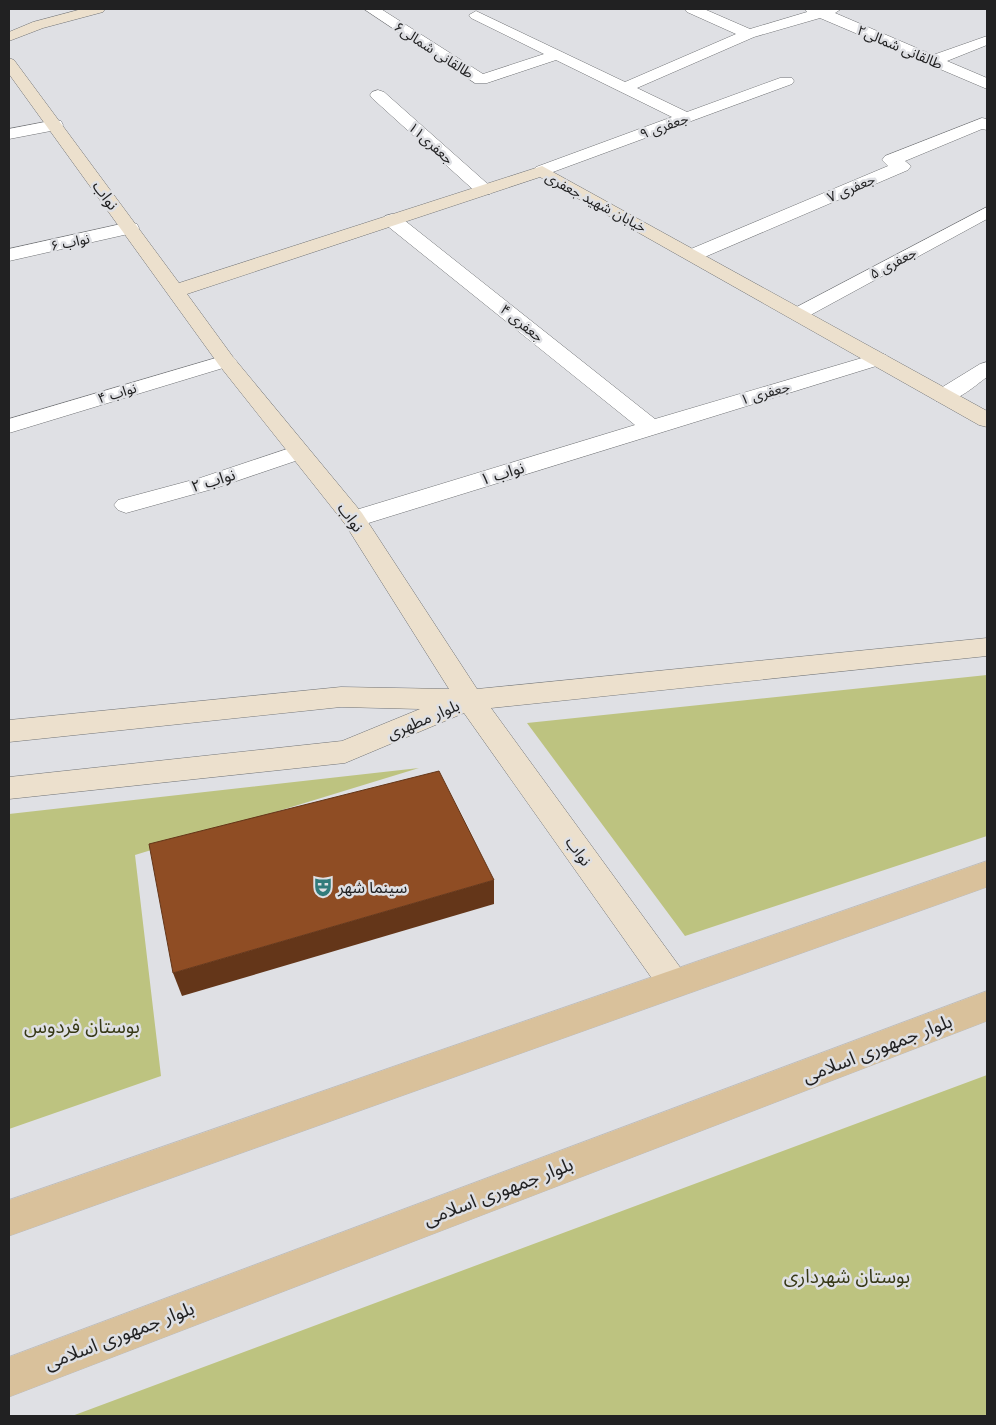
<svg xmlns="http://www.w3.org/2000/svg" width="996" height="1425" font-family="Quicksand,'Noto Sans Arabic',sans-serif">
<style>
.green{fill:#bdc380}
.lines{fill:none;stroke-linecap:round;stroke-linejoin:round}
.street-casing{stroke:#717376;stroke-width:1}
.secondary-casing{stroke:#717376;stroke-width:1}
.primary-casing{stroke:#bcbcbd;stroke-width:1}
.street{fill:#fff;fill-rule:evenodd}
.secondary{fill:#ece0cd;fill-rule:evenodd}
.primary{fill:#d9c19b;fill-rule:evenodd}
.shaded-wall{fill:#643619}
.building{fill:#8f4d24;stroke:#643619}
.labels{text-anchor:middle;stroke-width:5;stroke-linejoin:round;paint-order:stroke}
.far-street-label{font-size:14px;fill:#212122;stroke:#dfe0e4}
.street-label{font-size:16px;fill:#212122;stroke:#dfe0e4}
.poi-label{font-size:16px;fill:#212122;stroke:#dfe0e4;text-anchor:start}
.near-park-label{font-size:19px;fill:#363815;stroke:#dfe0e4}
.near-street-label{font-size:19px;fill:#212122;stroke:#dfe0e4}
</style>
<rect width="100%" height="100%" fill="#dfe0e4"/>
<path class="green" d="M987,675V836L685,936L527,723Z
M419,768L135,855L161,1076L9,1129V814Z
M987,1075V1416H72Z"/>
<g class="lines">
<defs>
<path id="street" d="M364,9H381L483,74L544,54L471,18L469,15L476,11L625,82L736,34L687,12L685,9H704L750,29L807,12L805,9H841L835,13L933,55L987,36V45L947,61L987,78V89L820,18L754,37L637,88L687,112L780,78H792L794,81L792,84L542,176L536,175L533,171L536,167L672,117L556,60L487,83H475Z
M378,90L384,92L490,186L493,190L490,194H478L372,98L370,95L372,92Z
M982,118L987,119V130L982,129L905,161L911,166L908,170L700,259H686L683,255L686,251L888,166L882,160L885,156Z
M55,120L61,121L63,125L61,129L9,139V129Z
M987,207V219L805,318L798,320L791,318L788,314L791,310Z
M392,214L399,216L655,419L872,355L879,353L886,355L889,359L886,363L362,525L354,527L346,525L342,519L346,513L635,425L385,224L383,220L385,216Z
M130,222L137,224L139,228L137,232L9,261V249Z
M226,355L233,357L237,361L233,365L9,433V419Z
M987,362V377C973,387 955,405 936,401L933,396L936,391L980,364Z
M299,445L307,447L310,452L307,457L216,488L126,513L118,510L114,505L118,500L200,478Z"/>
<path id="secondary" d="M82,9H105L103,12L43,28L9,41V32L33,22Z
M9,58L14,60L179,283L542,166L987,411V427L979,425L540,177L187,294L233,357L362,513L477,689L987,638V656L491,708L685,974L690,984L685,994L674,998L663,994L464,713L345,763L9,799V777L342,741L420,709L341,707L9,742V720L341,687L449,689L345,524L219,365L9,74Z"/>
<path id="primary" d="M987,861V887L9,1236V1200Z
M987,991V1021L9,1397V1357Z"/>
</defs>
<use href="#street" class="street-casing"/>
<use href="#secondary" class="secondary-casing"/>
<use href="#primary" class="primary-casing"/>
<use href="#street" class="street"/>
<use href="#secondary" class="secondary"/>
<use href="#primary" class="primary"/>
</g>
<path class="shaded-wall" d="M494,880V904L182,996L173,973Z"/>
<path class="building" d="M439,771L494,880L173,973L149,844Z"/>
<defs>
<symbol id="theatre-bare" viewBox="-9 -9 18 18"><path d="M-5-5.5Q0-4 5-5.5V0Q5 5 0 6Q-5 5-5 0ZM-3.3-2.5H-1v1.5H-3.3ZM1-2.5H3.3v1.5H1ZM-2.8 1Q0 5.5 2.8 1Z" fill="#327b7b" stroke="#dfe0e4" stroke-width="2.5" paint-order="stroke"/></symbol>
</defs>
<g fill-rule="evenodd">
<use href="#theatre-bare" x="309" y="873" width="28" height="28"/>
</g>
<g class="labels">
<g class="far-street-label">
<text transform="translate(900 47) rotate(23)" y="5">طالقانی شمالی۲</text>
<text transform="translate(434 50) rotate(33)" y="5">طالقانی شمالی۶</text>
<text transform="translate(664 126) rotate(-20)" y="5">جعفری ۹</text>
<text transform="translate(431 143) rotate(42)" y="5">جعفری۱۱</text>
<text transform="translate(851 188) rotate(-23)" y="5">جعفری ۷</text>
<text transform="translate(596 202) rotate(28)" y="5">خیابان شهید جعفری</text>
<text transform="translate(70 242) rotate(-12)" y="5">نواب ۶</text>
<text transform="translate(893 263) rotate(-28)" y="5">جعفری ۵</text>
<text transform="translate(522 323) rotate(39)" y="5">جعفری ۴</text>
<text transform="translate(117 393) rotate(-17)" y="5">نواب ۴</text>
<text transform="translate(765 393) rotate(-16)" y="5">جعفری ۱</text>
</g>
<g class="street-label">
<text transform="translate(106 195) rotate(54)" y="6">نواب</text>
<text transform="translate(502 473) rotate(-17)" y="6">نواب ۱</text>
<text transform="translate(213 480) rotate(-17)" y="6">نواب ۲</text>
<text transform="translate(351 517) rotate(54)" y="6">نواب</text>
<text transform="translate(423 719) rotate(-23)" y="6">بلوار مطهری</text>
<text transform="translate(579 851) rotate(54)" y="6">نواب</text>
</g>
<g class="poi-label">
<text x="338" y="893">سینما شهر</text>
</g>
<g class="near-park-label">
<text x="82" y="1033">بوستان فردوس</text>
<text x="847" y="1283">بوستان شهرداری</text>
</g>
<g class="near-street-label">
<text transform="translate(877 1048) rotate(-21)" y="7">بلوار جمهوری اسلامی</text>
<text transform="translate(498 1191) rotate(-21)" y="7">بلوار جمهوری اسلامی</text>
<text transform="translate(119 1335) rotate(-21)" y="7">بلوار جمهوری اسلامی</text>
</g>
</g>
<rect width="996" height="1425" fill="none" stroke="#212122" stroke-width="20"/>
</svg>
